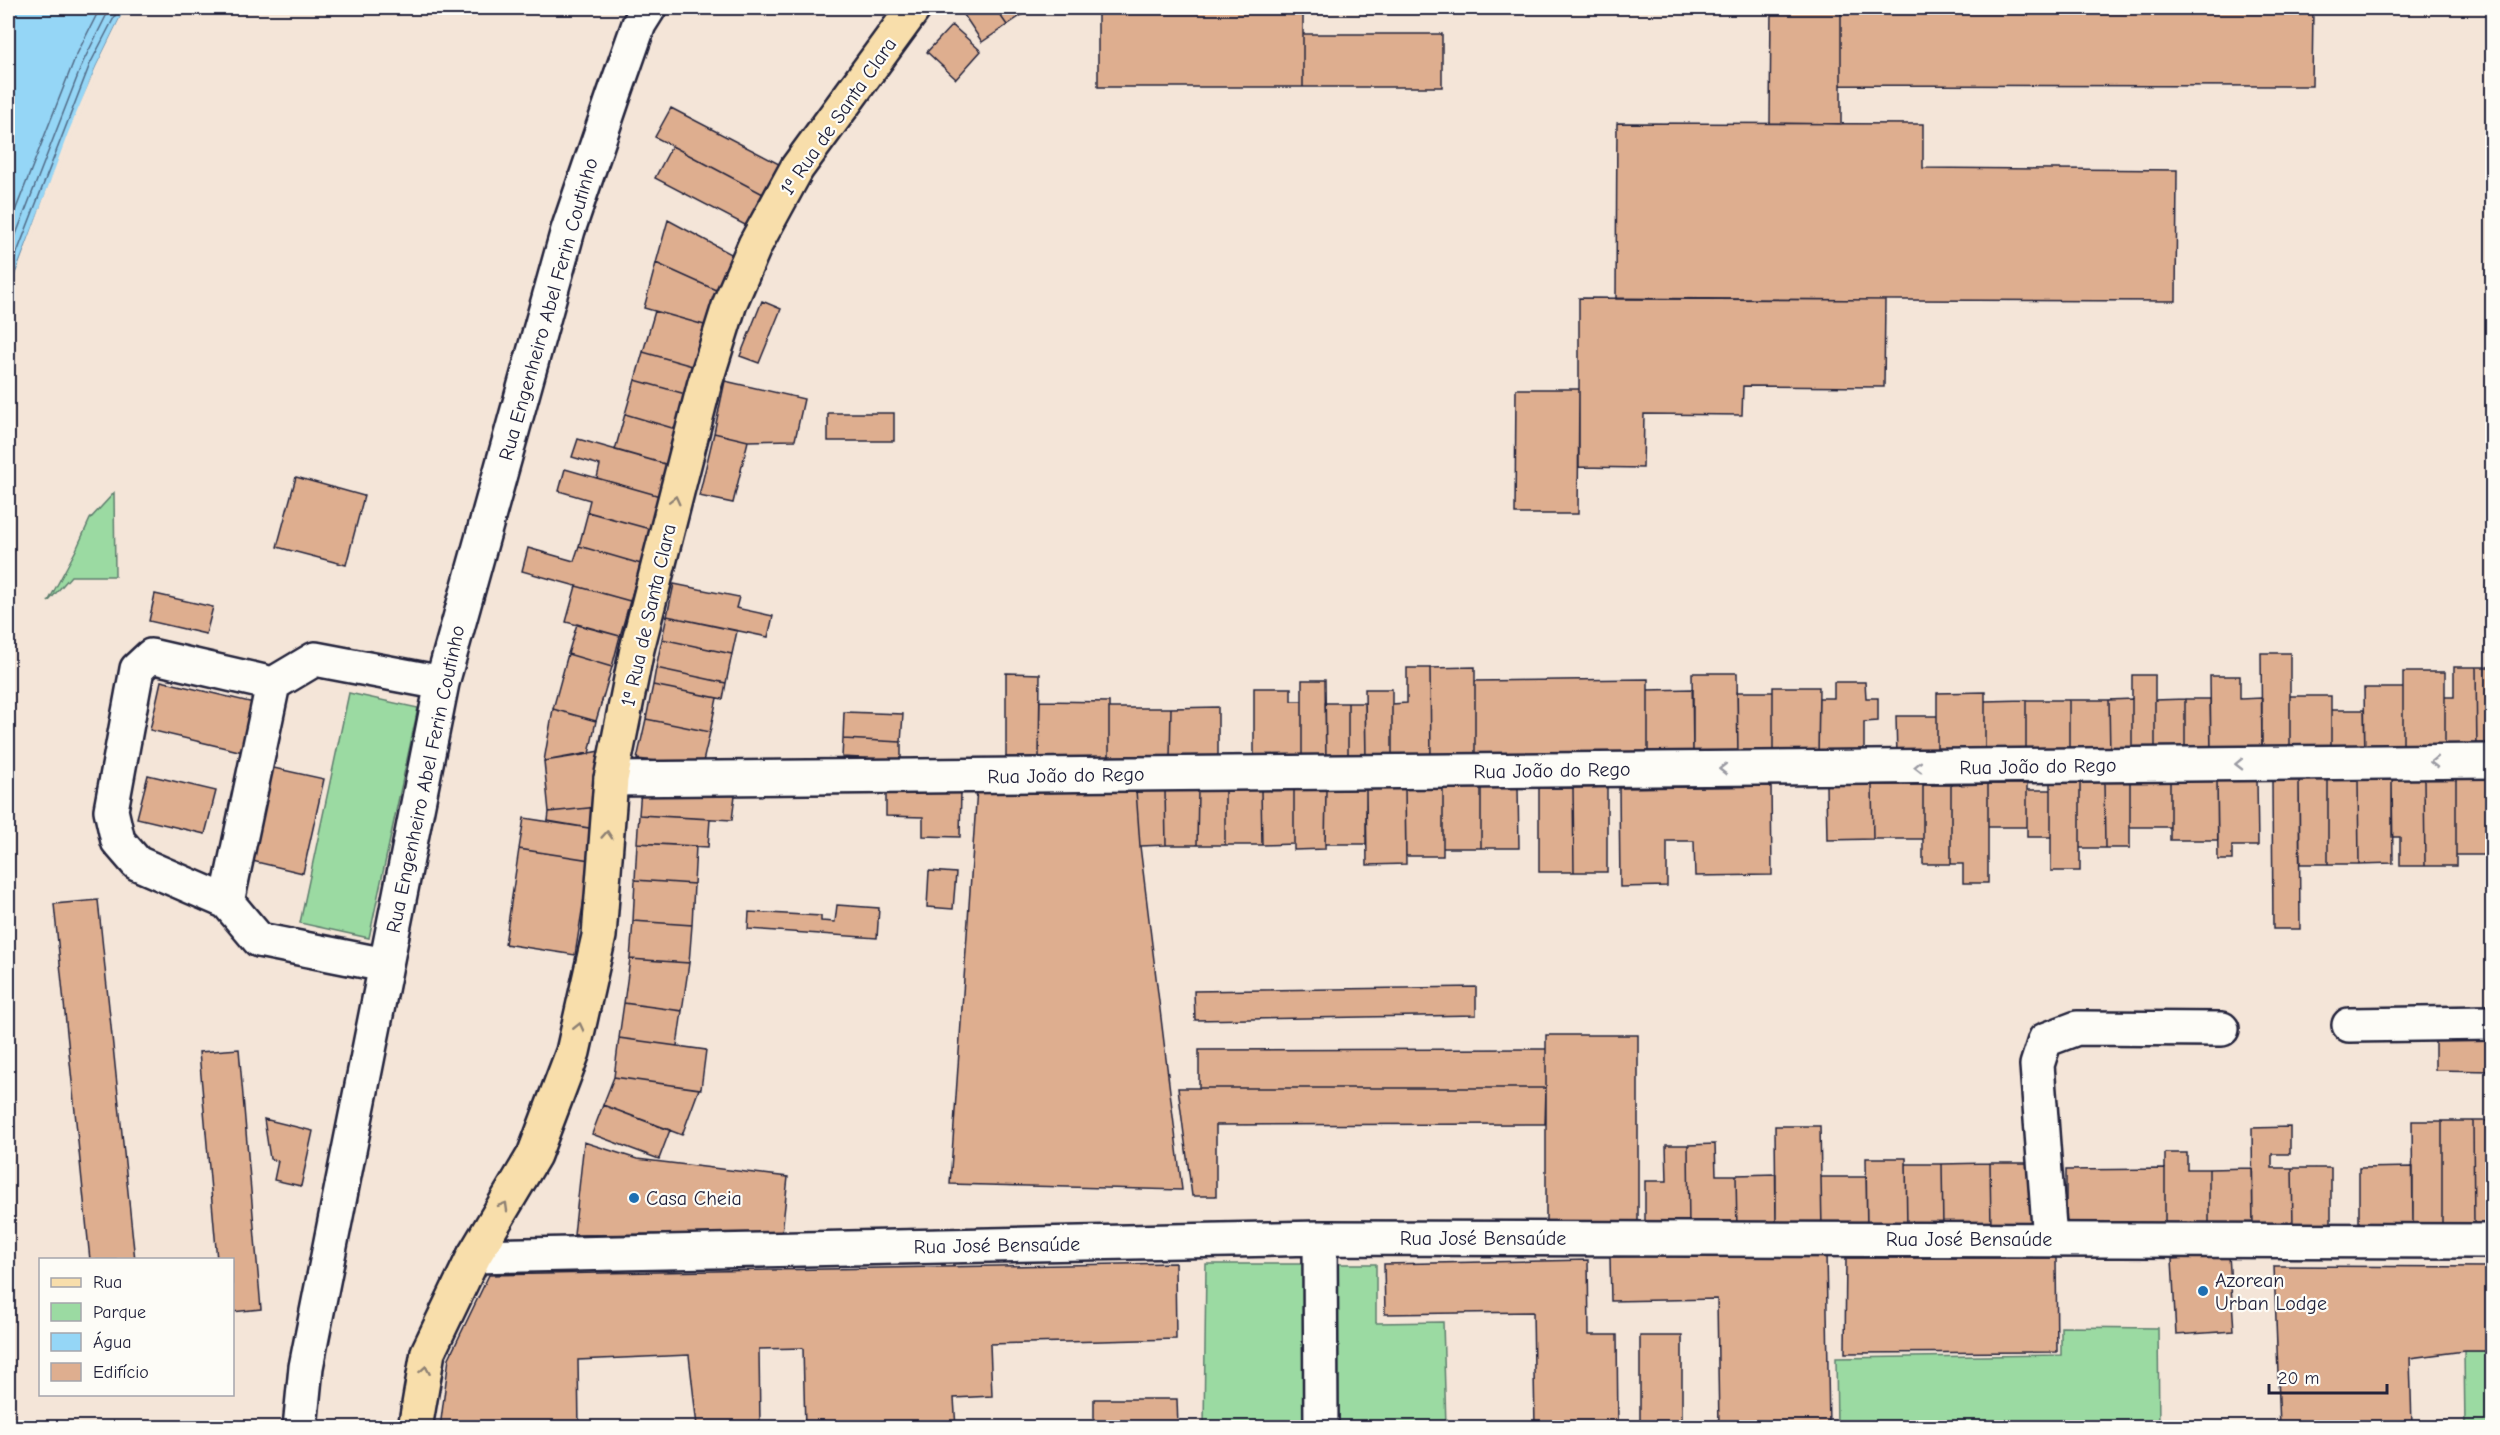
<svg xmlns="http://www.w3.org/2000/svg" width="2500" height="1435" font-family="'Comic Neue',sans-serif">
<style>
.green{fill:#9bdaa2;stroke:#5e7e6e;stroke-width:1.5}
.water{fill:#95d6f6;stroke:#678eab;stroke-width:1.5}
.pier{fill:#f4e5d8}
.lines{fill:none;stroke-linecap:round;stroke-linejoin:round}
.shore{stroke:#506a86;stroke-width:1.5}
.building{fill:#deae8f;stroke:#22223b;stroke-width:1.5}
.minor-casing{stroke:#22223b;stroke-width:38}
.major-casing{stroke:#22223b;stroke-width:38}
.minor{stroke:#fdfcf7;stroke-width:33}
.major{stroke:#f8deab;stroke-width:33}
.oneway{stroke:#8d8073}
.oneway2{stroke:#9a9aa2}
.poi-dot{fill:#1f6fb2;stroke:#fdfcf7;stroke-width:2}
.labels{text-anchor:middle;stroke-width:4.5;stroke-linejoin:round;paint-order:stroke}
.street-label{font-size:20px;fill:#22223b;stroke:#fdfcf7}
.poi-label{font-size:20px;fill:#22223b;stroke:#fdfcf7;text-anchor:start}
</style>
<rect width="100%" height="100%" fill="#f4e5d8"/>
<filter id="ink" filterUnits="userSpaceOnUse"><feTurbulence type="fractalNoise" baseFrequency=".0167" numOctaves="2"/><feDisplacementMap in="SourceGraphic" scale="12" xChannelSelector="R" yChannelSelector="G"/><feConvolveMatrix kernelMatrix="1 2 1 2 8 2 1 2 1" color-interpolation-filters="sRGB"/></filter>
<g filter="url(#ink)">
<path class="green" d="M114,493L115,576H71L48,602L76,550L90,519Z
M349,693L418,708L369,938L300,923Z
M1206,1264H1376V1323L1443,1322L1446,1427L1204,1428Z
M2061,1327L2158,1328L2159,1427H1837L1836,1358L2061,1355Z
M2464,1351H2492V1427H2465Z"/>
<path class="water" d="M8,8H125L96,67L8,292Z"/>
<path class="pier" d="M125,8H128L98,68L10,293L8,295L68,133L96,67Z"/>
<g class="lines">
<path class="shore" d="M8,229L75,58L100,8
M8,255L83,62L110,8
M8,276L90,64L119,8"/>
</g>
<path class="building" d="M962,8H995L1007,25L982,42L960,9Z
M995,8H1032L1007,25Z
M1098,8H1303V87H1098Z
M1771,8H1841V124L1770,123Z
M1841,8H2313L2312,86L1841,85Z
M952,25L981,51L956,79L927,52Z
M1303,34H1442V87H1303Z
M671,108L779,164L763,194L655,137Z
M1617,123L1923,124V168L2177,170L2176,301L1616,299Z
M672,146L763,194L747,226L655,178Z
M668,220L735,256L718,291L656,263Z
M656,263L718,291L708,326L644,308Z
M1579,298L1885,300L1884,387L1743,386L1742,415L1644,414L1643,468L1579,467Z
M762,301L781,309L759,363L740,356Z
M655,311L708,326L696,367L643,352Z
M643,352L696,367L689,395L635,380Z
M635,380L689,395L679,430L625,414Z
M725,381L804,399L795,440L748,441L714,433Z
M1516,389H1579L1578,514H1515Z
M828,413H894V441H828Z
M625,414L679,430L669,465L615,450Z
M714,433L748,441L733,503L699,496Z
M578,439L669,465L660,496L597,478L600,465L572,457Z
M565,469L660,496L650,529L587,512L590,500L559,491Z
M296,477L364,496L346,565L277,547Z
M588,512L650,529L641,564L579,546Z
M579,546L641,564L630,601L522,571L528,548L574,561Z
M674,584L739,597L736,608L773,616L768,637L667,616Z
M576,586L630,601L620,636L566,622Z
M155,594L213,607L206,634L149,621Z
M667,616L737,631L732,654L662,639Z
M577,624L620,636L612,667L568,654Z
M662,639L732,654L726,683L656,668Z
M2261,653H2290V754H2262Z
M568,654L612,667L596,721L553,709Z
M1475,667V760H1431L1430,668Z
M2454,667H2476L2477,753H2445V697H2454Z
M2476,667H2492V753H2477Z
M656,668L726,683L723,699L653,685Z
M1407,668H1430L1431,760H1392V704L1407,703Z
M2403,672H2445V753L2403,754Z
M1006,673L1040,674L1039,758L1006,757Z
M1692,673H1737L1738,758H1693Z
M2132,675H2155V755H2132Z
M2210,676H2240V699L2262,698V754H2211Z
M1648,679V758L1475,760V681Z
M1302,680H1325L1326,761H1302Z
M161,681L254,703L243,752L150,730Z
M1834,682H1865L1866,698H1878V721L1864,722V757H1818L1819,698H1834Z
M653,685L717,698L710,732L646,719Z
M1773,687H1819L1818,757L1773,758Z
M1254,688H1291V701H1302V761H1254Z
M2364,688H2403V754H2365Z
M1365,689H1392V760H1366Z
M1693,689V758H1648V690Z
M1737,692H1773V758H1738Z
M1985,692V756H1937V693Z
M2290,696H2331V754H2290Z
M2132,699V755H2110L2109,700Z
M2185,699H2210L2211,754L2185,755Z
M2185,699V755H2155V700Z
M2026,700V756H1985V701Z
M2026,700H2069V756H2026Z
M2069,700H2109L2110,755L2069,756Z
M1040,701L1109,702V759L1039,758Z
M1325,703H1348V760L1326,761Z
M1348,703H1365L1366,760H1348Z
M1218,707V758L1170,759L1171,708Z
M1109,708H1171L1170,759H1109Z
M553,709L596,721L589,754L544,761Z
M2331,710H2364L2365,754H2331Z
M844,712L903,714L901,742L843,739Z
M1896,716H1937V756H1897Z
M646,719L710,732L702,766L637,759Z
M843,739L901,742V760L842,757Z
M600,751L598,807L549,812L544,761Z
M269,767L324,779L303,873L248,860Z
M148,775L216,791L205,834L137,818Z
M2392,779L2393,863L2359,864L2358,780Z
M2392,779H2424L2425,866H2400V837H2392Z
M2424,779H2456V866H2425Z
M2456,779H2492V855H2456Z
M2272,780H2299L2300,929H2273Z
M2299,780H2328V864H2300Z
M2328,780H2358L2359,864H2328Z
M2170,781V827H2130V782Z
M2170,781H2217L2218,840H2170Z
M2217,781H2257L2258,846H2232V860H2218Z
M2051,782H2080V871H2051Z
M2080,782H2104L2105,848H2080Z
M2104,782H2130V848H2105Z
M1988,784V883H1963V864H1951V785Z
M1988,784H2027V827H1988Z
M1826,785H1872L1873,839L1827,840Z
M1872,785H1923V839H1873Z
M1923,785H1951V864H1923Z
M1771,786L1772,875L1695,876L1694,841H1667V886L1620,887L1619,788Z
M1607,787V872H1574L1573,788Z
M977,788L1136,790L1140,846L1182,1190L950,1184Z
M1481,788V848H1443V789Z
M1481,788H1518L1519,848H1481Z
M1539,788H1573L1574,872H1539Z
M641,789L735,795L732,820L639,815Z
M886,789L961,790L960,837L923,836V817L886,816Z
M1366,789V844H1325L1326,790Z
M1366,789H1405L1406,864L1367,865Z
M1405,789H1443V856H1406Z
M1136,790H1165L1166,845L1140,846Z
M1165,790H1198L1197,845H1166Z
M1198,790H1225V845H1197Z
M1225,790H1261L1262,845H1225Z
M1261,790H1294V844L1262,845Z
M1294,790H1326L1325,849L1294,850Z
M2027,790H2051V837H2027Z
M598,807L595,829L548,821L549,812Z
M639,815L710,819L708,847L637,843Z
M524,818L595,829L590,860L519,849Z
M637,843L696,846L694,884L635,880Z
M519,849L590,860L575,955L505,944Z
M929,871L956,873L953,909L927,907Z
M635,880L694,884L692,925L633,921Z
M98,900L135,1260H90L54,904Z
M837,905L879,908L877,938L748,929L749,912L821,916V921L835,922Z
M633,921L692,925L689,963L630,959Z
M630,959L689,963L682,1011L624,1003Z
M1476,987V1015L1195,1020L1194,991Z
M624,1003L682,1011L677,1046L619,1038Z
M2435,1034L2492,1035V1071L2435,1070Z
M1546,1035H1638V1235L1546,1236Z
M619,1038L706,1050L701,1089L614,1077Z
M239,1049L261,1309L232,1312V1260H217L199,1052Z
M1546,1049V1088H1199V1050Z
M614,1077L699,1089L682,1135L603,1105Z
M1178,1088H1546L1545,1124L1216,1125V1196H1192Z
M603,1105L670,1130L659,1159L592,1134Z
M264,1119L313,1131L301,1186L274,1180L278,1161L270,1159Z
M2412,1121H2442V1226L2413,1227Z
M2442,1121H2473L2474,1226H2442Z
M2473,1121H2492V1226H2474Z
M1775,1126H1820L1822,1230H1776Z
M2290,1127V1154H2272V1168H2292L2293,1227L2253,1228L2252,1128Z
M584,1142L637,1159L788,1177L782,1233L574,1235Z
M1715,1144L1716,1175H1736L1737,1231H1689L1688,1145Z
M1666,1145H1688L1689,1231L1645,1232V1181H1667Z
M2165,1153H2187V1169H2209V1228H2165Z
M1866,1158H1906L1907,1229H1867Z
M1990,1163H2031L2032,1227L1991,1228Z
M1990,1163L1991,1228L1943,1229L1942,1164Z
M1906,1164H1942L1943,1229H1907Z
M2413,1167V1227H2359V1168Z
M2252,1168L2253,1228H2209V1169Z
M2292,1168H2331V1227H2293Z
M2165,1169V1228L2066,1229V1170Z
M1776,1174V1230L1737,1231L1736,1175Z
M1821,1177H1866L1867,1229L1822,1230Z
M1826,1252L1829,1428H1719L1717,1299L1611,1301L1610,1257Z
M2229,1255L2234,1331L2176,1335L2172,1259Z
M1846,1258H2056L2057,1352L1845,1353Z
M1588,1260L1589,1335H1617L1618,1428H1535L1533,1312L1385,1314L1384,1264Z
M1175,1263L1176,1339L990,1344L992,1396L954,1398L956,1428H805L803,1348L759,1349L760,1425L697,1426L689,1355L578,1360L579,1428H440L449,1358L489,1275Z
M2274,1266L2492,1267V1351H2464L2410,1358L2412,1426L2280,1428Z
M1640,1336H1682V1428H1640Z
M1094,1399H1177L1178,1428H1094Z"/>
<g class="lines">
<defs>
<path id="minor" d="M611,779L2492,761
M227,902L137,863L118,841L111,810L137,669L151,656L273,684
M385,965L259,940L227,902L273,684L315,659L442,683
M2349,1025L2492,1023
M1320,1238L1321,1428
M2050,1240L2037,1065L2045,1040L2077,1028L2222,1029
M474,1256L1320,1238L2492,1241
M300,1428L306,1367L442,683L568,230L614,95L639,24L649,8"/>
<path id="major" d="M415,1428L428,1352L474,1256L534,1155L573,1052L599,936L611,779L637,649L704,386L730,303L755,245L797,168L914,8"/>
</defs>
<use href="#minor" class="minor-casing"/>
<use href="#major" class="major-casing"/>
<use href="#minor" class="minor"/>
<use href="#major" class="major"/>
</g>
<defs><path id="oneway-chevron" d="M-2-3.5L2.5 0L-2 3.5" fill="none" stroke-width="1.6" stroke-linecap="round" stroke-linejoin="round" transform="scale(1.5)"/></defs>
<g class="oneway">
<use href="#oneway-chevron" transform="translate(675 500) rotate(-76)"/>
<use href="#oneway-chevron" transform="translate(607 835) rotate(-86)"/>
<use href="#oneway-chevron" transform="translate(579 1027) rotate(-77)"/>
<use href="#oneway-chevron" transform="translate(504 1206) rotate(-60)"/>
<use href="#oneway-chevron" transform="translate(425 1370) rotate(-80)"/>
</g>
<g class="oneway2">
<use href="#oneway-chevron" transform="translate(2434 762) rotate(179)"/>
<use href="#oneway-chevron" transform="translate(2239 764) rotate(179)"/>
<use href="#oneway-chevron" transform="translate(1918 767) rotate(179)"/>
<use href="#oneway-chevron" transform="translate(1723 769) rotate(179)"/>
</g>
</g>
<g class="poi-dot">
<circle cx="634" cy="1198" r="6"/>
<circle cx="2203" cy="1291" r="6"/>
</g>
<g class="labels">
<g class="street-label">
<text transform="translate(838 116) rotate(-55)" y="7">1ª Rua de Santa Clara</text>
<text transform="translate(548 309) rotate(-74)" y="7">Rua Engenheiro Abel Ferin Coutinho</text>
<text transform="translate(648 615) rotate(-77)" y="7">1ª Rua de Santa Clara</text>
<text transform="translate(2038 766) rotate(-1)" y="7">Rua João do Rego</text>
<text transform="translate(1552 770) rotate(-1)" y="7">Rua João do Rego</text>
<text transform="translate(1066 775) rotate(-1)" y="7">Rua João do Rego</text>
<text transform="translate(425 779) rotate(-78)" y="7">Rua Engenheiro Abel Ferin Coutinho</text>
<text x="1483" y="1245">Rua José Bensaúde</text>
<text x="1969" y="1246">Rua José Bensaúde</text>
<text transform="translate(997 1245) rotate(-1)" y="7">Rua José Bensaúde</text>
</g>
<g class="poi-label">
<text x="646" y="1205">Casa Cheia</text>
<text x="2215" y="1287">Azorean<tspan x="2215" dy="23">Urban Lodge</tspan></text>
</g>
</g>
<rect width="2500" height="1435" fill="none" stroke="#fdfcf7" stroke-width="30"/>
<rect x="15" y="15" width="2470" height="1405" fill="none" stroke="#22223b" stroke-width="2" filter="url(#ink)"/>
<rect x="39" y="1258" width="195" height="138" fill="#fdfcf7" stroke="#a5a5ac" stroke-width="1.5"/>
<rect x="51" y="1278" width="30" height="9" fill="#f8deab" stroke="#a5a5ac" stroke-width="1.5"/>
<text x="93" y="1288" font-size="18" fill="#22223b">Rua</text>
<rect x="51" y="1303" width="30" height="18" fill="#9bdaa2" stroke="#a5a5ac" stroke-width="1.5"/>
<text x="93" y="1318" font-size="18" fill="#22223b">Parque</text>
<rect x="51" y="1333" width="30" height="18" fill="#95d6f6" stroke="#a5a5ac" stroke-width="1.5"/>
<text x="93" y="1348" font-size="18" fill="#22223b">Água</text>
<rect x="51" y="1363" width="30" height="18" fill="#deae8f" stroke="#a5a5ac" stroke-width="1.5"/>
<text x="93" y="1378" font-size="18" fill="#22223b">Edifício</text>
<path d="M2269 1384v9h118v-9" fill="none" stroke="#22223b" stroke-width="3"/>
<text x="2278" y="1384" font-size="18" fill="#22223b" stroke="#fdfcf7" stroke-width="4.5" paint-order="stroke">20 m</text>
</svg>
